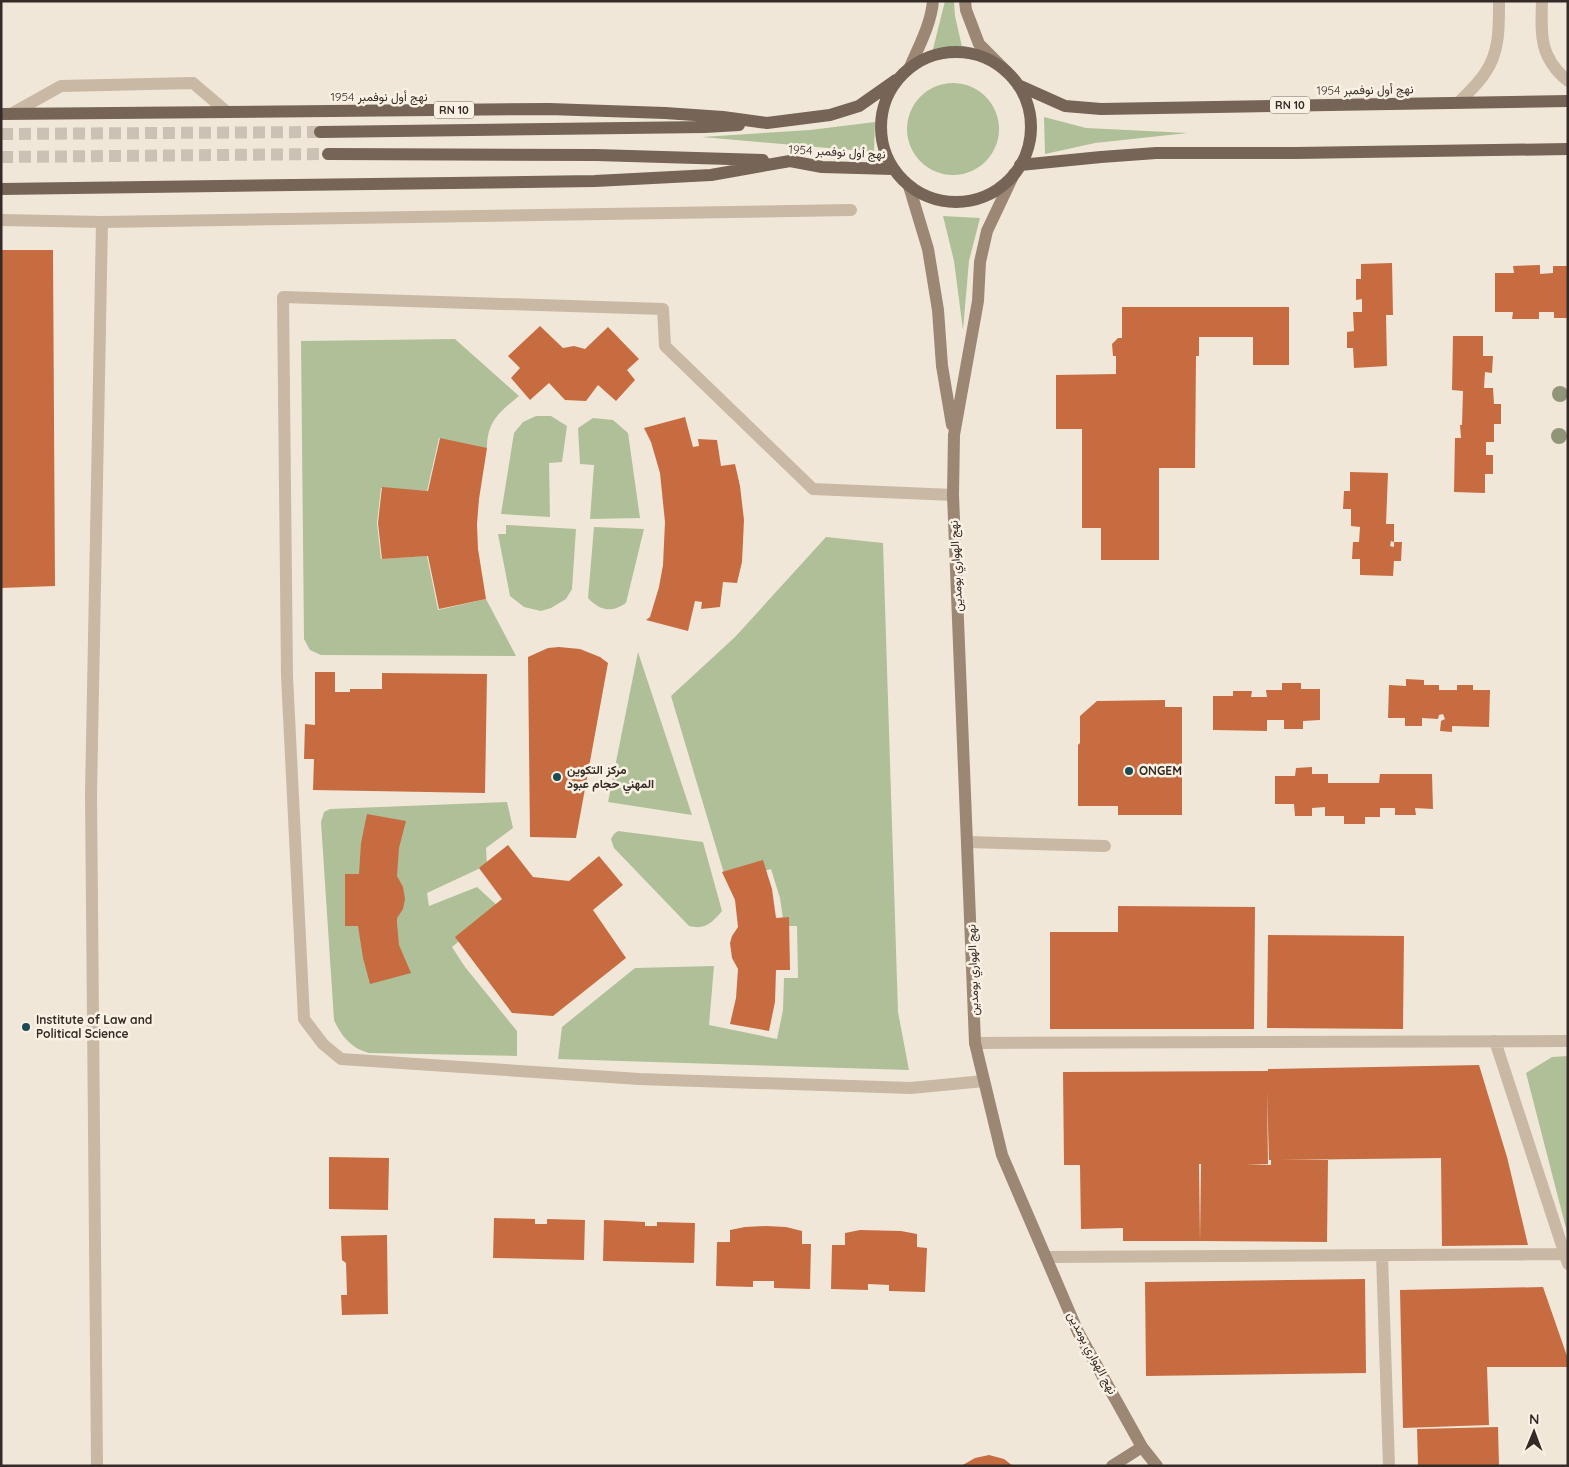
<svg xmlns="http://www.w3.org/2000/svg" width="1569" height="1467" font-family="Quicksand,Vazirmatn,sans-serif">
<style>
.green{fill:#afc098}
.building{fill:#c76c40;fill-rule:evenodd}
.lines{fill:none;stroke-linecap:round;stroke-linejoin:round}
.primary-tunnel{stroke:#cbc1b4;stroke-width:12;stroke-dasharray:12 6;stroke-linecap:butt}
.lane{stroke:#c9b8a4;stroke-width:12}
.street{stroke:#c9b8a4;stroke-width:12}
.secondary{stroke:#9c8775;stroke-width:12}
.primary{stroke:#766456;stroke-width:12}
.tree{fill:#909578}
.poi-dot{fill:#1b4c55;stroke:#f9f1e4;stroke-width:2}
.labels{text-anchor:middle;stroke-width:5;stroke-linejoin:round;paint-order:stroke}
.shield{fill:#f9f1e4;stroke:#6f665f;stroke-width:1}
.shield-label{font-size:11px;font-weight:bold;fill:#342b26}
.street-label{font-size:12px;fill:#342b26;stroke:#f9f1e4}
.poi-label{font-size:12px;font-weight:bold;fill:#342b26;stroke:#f9f1e4;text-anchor:start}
</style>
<rect width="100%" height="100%" fill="#f1e7d8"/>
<path class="green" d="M945,1H954L955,16L963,51L933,49Z
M907 129a46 46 0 1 1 92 0a46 46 0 1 1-92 0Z
M1044,117L1086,128L1188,133L1095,143L1045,154Z
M875,122L874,152L702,137L810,130Z
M943,216L980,218L969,261L963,330L954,261Z
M455,339L519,396C499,413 487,421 487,449L439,438L427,491L381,488L377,523L381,559L427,556L438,610L486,599L516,656L321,655L310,650L304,639L301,341Z
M536,416H551L567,426L562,462L549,463L550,517L501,514L514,433L523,422Z
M593,418L613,420L628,433L640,518L590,519L594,465L580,464L578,428Z
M506,525L576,529L572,589L566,599L551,608L541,611L524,607L510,596L498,534H506Z
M594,527L644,529L626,603C612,613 600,611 588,598Z
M826,537L883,543L898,1012L909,1070L558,1059L562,1027L635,968L714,966L709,1025L777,1039L783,1010L784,978H798L797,926H784L780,898L771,869L730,880L725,877L671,696L735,637Z
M638,652L692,815L608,802Z
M507,802L513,828L486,848L487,865L427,893L429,906L477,887L500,908L452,947L465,967L517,1031V1056L369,1053C352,1049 341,1036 334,1020L321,822L324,812L330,809Z
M618,831L703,842L722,911C712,923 705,930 689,926L614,848L611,839L614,834Z
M1568,1056V1236L1526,1073L1552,1057Z"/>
<path class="building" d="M1,250H53L55,586L1,588Z
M1392,263L1393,315H1386L1387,366L1354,368L1353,348H1347V332L1354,331L1353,312H1362V299L1356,300V279H1361V264Z
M1540,265V274L1553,273V266H1568V318H1554V312H1539V319H1512L1513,312H1495V273H1514L1513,266Z
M1122,307H1289V365H1253V337H1199V356H1196L1195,468H1159V560H1101V528H1082V429H1056V375L1116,374V356H1113L1112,344L1118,338H1122Z
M540,326L563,348L574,346L585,349L608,327L639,359L627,370L635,380L616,401L598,385L586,401L565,400L549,383L530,400L511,378L520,368L508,356Z
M1453,336H1483V356H1493L1492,373L1485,372L1484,388H1493L1494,404H1501V424H1494V442H1486V455H1493V474H1485V493L1454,492L1455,438H1461L1460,425H1462L1463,391L1452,390Z
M685,417L693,447L699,446L698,439L717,440L721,466L735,464L740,486L744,520L742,562L737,583L723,582L720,607L701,609L702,602L695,601L688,631L646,620L650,617L659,587L663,565L665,522L660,473L651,442L644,428Z
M440,438L487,448L479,499L477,524L478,549L486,599L439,609L428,556L382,559L378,523L382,487L428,491Z
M1350,472L1388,473L1386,524H1394V542L1391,541L1390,546L1394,547V542H1402L1401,561H1394L1393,576L1360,575V559H1352L1353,542H1359L1360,527L1351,526V509H1343L1344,491H1350Z
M559,647L580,649L600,657L608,663L576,838L530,837L528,657L548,648Z
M315,672H335V692H350V689H382V673L487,674L485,793L313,790L314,759H304L305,724L315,725Z
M1406,679L1424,680V685H1439V690H1457V685H1473V690H1490L1489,727L1452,726V732L1440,731L1441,721L1445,719L1443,714L1439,715L1438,719L1422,718V726H1405V718H1388L1389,685L1406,686Z
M1282,683H1301V689H1320V720L1303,721V729H1284V720H1267V731L1213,730V696H1233V691H1252L1251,697H1267L1266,690H1282Z
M1165,700V707H1182V815H1118V806H1078V745L1080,743V716L1097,701Z
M1312,767V774H1328V783H1379L1380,774H1432L1433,809L1415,808L1416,815H1395V808H1380V817H1365V824H1344V816H1325V807L1312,808V816H1295L1294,804H1275V776H1295L1296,768Z
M367,814L406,821L399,848L397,876L403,887L405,899L403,909L397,918V923L399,945L411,973L370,984L363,958L358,926H345V874H359L361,843Z
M508,845L533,877L569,881L599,856L623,885L593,910L626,958L553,1016L512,1013L455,937L502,899L479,868Z
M763,860L772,889L776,918L789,917L790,970H776L775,1002L769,1031L730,1024L736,998L738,969L732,958L730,943L732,936L738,927L735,900L722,872Z
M1118,906L1255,907L1254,1029H1050V932H1118Z
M1268,935L1404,936L1403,1029L1267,1028Z
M1479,1065L1507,1157L1528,1245L1442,1246L1441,1158L1279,1160H1328L1327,1242L1200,1241L1201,1164H1199L1200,1241H1123V1228L1081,1229L1080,1165H1064L1063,1072L1268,1071V1069ZM1267,1091L1269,1160H1271V1165L1245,1164H1268Z
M329,1157L389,1158L388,1210L329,1209Z
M494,1218L535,1219V1224H547V1219L585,1220L584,1260L493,1258Z
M604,1220L645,1222V1226H657V1222L695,1223L694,1263L603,1261Z
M766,1226L786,1227L802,1231V1244H811L810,1289L774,1288V1281H753V1287L716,1286L717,1242H730V1230L745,1227Z
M860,1230L901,1231L917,1234V1247L927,1248L925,1292L889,1291V1285L868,1284V1290L831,1289L832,1245H845V1233Z
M387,1235L388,1314L342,1315L341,1295H347L346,1263L342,1260L341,1236Z
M1365,1279L1366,1373L1146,1376L1145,1282Z
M1543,1287L1568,1359V1367H1487L1489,1425L1403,1428L1400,1290Z
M1498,1427L1499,1466H1418L1417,1429Z
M989,1455L1004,1459L1013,1466H961L975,1458Z"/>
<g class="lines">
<path class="primary-tunnel" d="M1,134L320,132
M1,157L328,154"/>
<path class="lane" d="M11,114L61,86L193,83L227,112
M1,220L102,222L851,210
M968,842L1105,846"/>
<path class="street" d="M1542,1C1541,35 1539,57 1568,81
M1459,102C1468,93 1478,84 1485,73C1500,52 1499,26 1499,1
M953,495L813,489L665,346L663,309L283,297L287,676L304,1019L323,1044L341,1059L639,1079L911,1088L984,1081
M1495,1041L1568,1264
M975,1043L1568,1041
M1382,1255L1389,1466
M1046,1257L1568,1254
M97,1466L91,794L102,222"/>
<path class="secondary" d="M965,1L966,10L979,44L1007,72
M910,67C919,46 931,24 933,1
M1014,174L987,231L980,262L978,301L954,435L953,495L975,1043L1002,1155L1078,1332L1142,1447L1157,1466
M909,186L928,249L938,310L942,366L952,425
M1112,1466L1142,1447"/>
<path class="primary" d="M881 127a75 75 0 1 1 150 0a75 75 0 1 1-150 0Z
M1018,85L1065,106L1101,109L1568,101
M1,114L549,109L665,113L723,117L767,123L830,115L859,106L896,80
M320,132L705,127L739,125
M328,154L596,155L763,160
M1020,165L1101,157L1156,153H1295L1568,149
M1,189L595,181L711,175L790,161L822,167L893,169"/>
</g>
<g class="tree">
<circle cx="1560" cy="394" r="8"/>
<circle cx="1559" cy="436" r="8"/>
</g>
<g class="poi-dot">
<circle cx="1129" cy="771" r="5"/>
<circle cx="557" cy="777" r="5"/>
<circle cx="26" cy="1027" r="5"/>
</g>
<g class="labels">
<g class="shield">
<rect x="1270" y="96.5" width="40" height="17" rx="4"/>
<rect x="434" y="101.5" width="40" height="17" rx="4"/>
</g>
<g class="shield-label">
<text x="1290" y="109">RN 10</text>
<text x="454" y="114">RN 10</text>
</g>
<g class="street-label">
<text transform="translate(1365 90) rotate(-1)" y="4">نهج أول نوفمبر 1954</text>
<text x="379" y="101">نهج أول نوفمبر 1954</text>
<text transform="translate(837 152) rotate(3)" y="4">نهج أول نوفمبر 1954</text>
<text transform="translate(956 566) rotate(-93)" y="4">نهج الهواري بومدين</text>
<text transform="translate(973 970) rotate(-92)" y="4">نهج الهواري بومدين</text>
<text transform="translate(1092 1353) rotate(62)" y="4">نهج الهواري بومدين</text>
</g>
<g class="poi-label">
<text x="567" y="774">مركز التكوين<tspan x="567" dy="14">المهني حجام عبود</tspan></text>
<text x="1139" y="775">ONGEM</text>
<text x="36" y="1024">Institute of Law and<tspan x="36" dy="14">Political Science</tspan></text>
</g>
</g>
<rect width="1569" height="1467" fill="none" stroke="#342b26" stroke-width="5"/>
<g transform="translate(1534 1432) rotate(1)" stroke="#f9f1e4" stroke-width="4" paint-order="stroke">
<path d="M0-4L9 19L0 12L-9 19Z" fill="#342b26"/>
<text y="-8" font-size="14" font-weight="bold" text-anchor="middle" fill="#342b26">N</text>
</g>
</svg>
